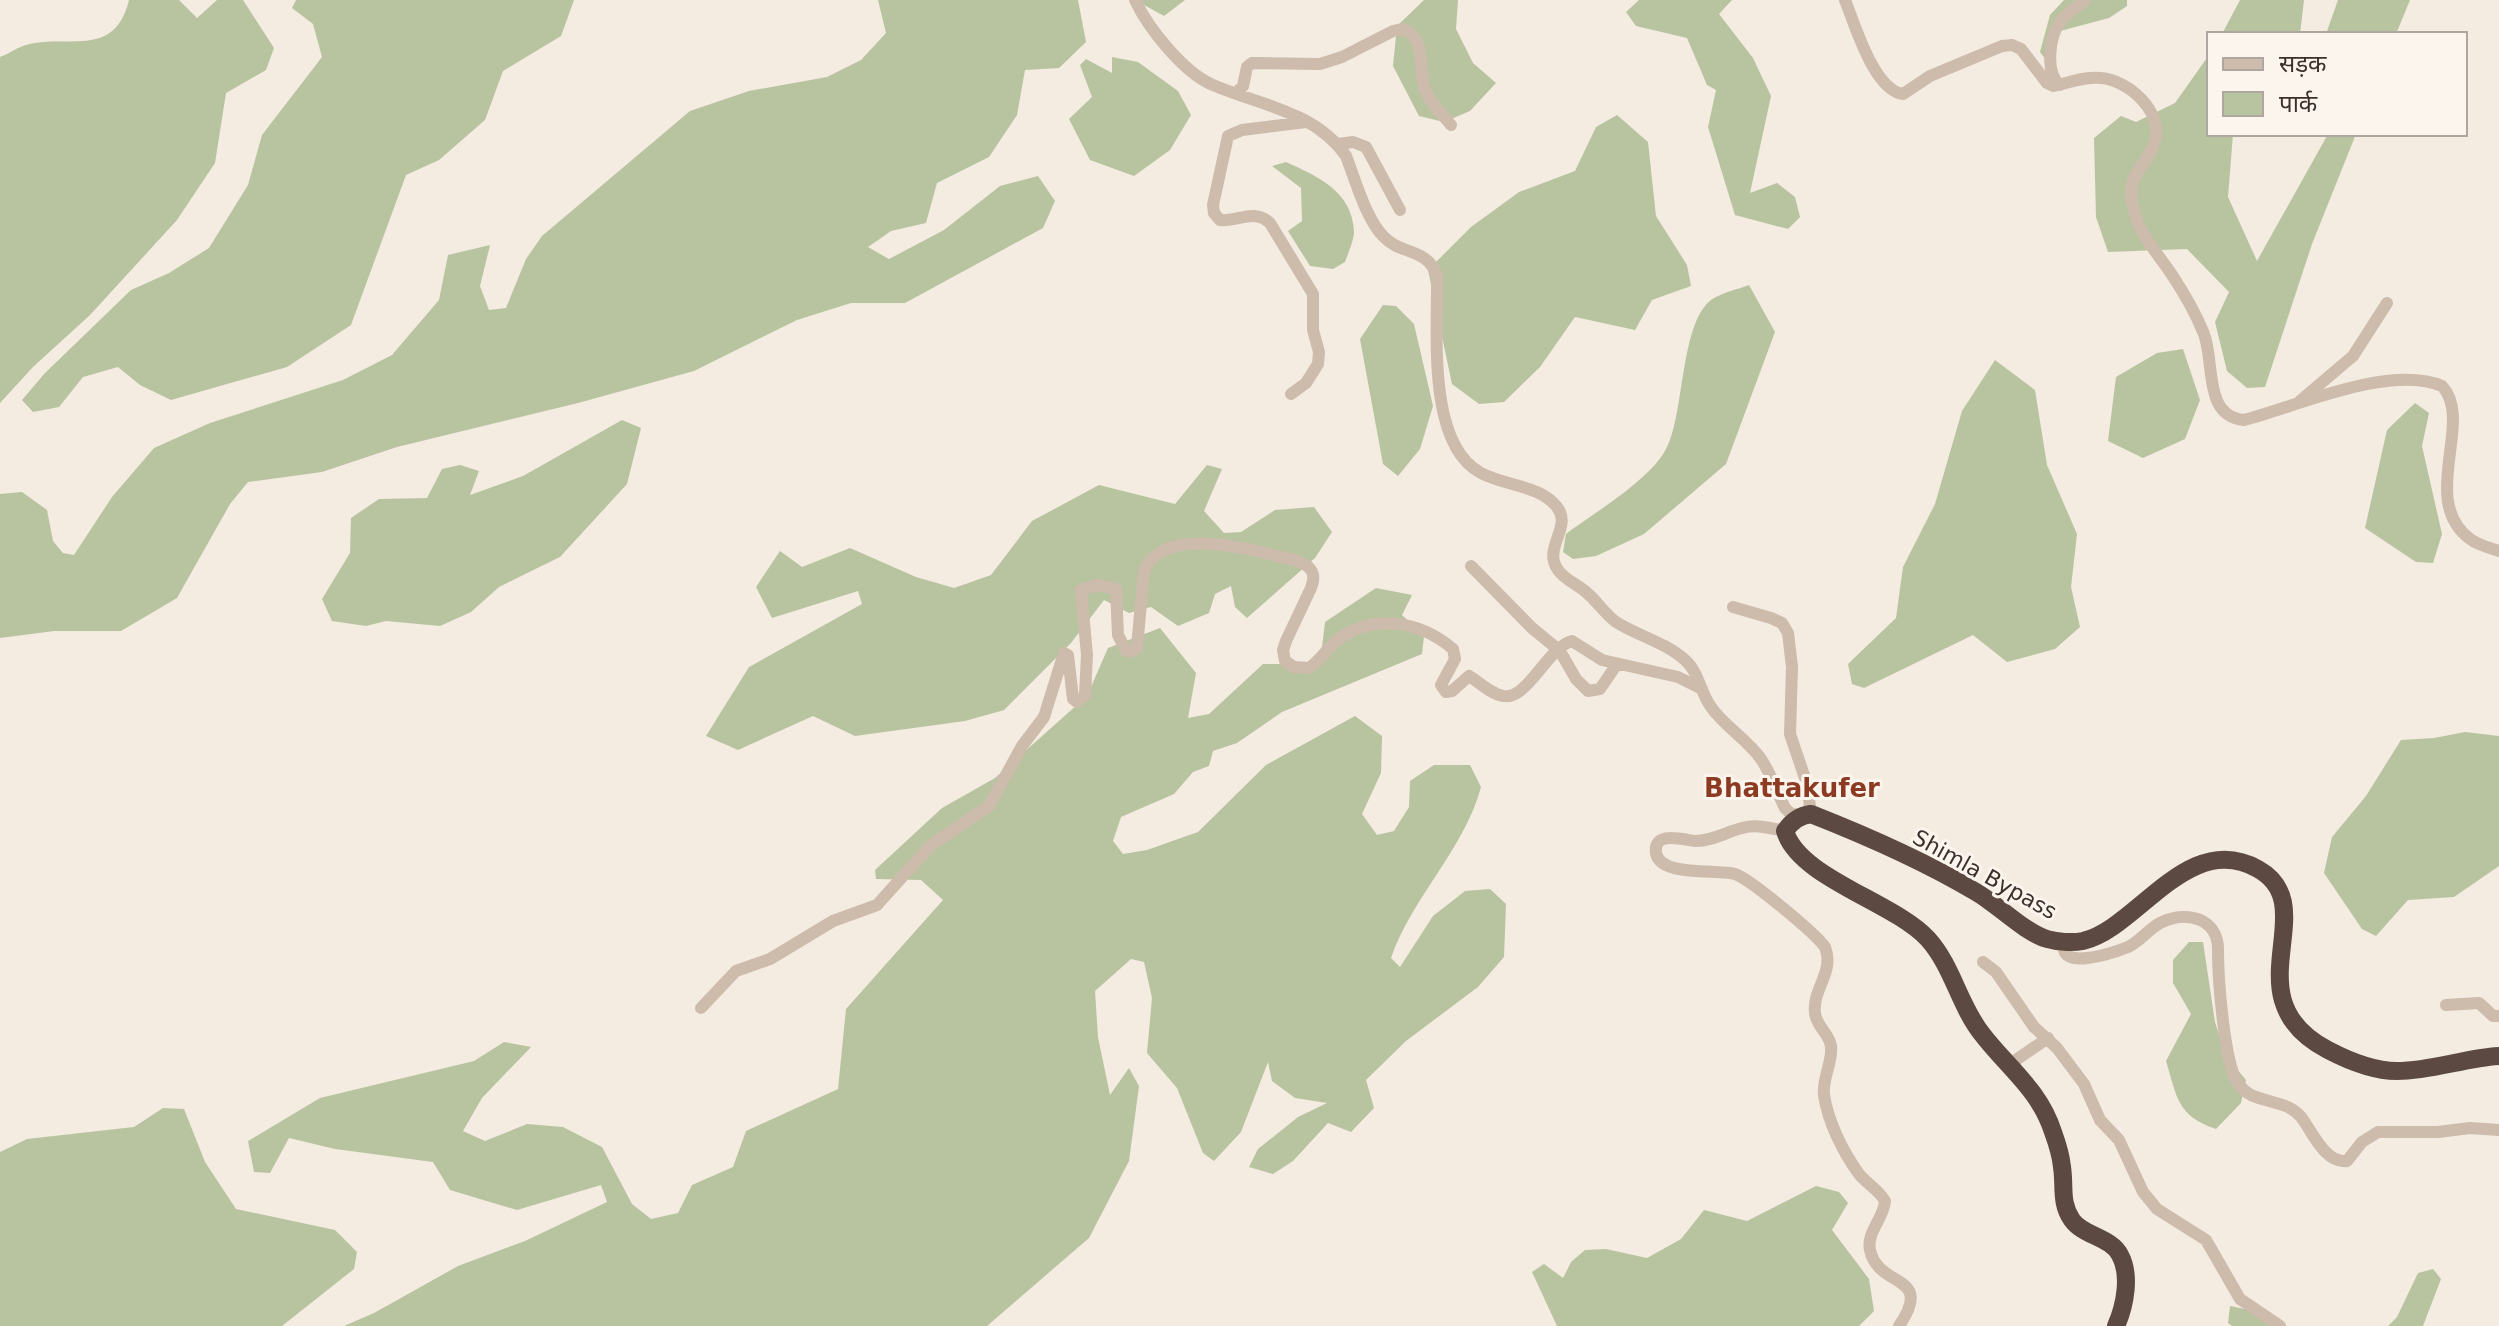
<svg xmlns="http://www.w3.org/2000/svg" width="2499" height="1326" font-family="'DejaVu Sans','Noto Sans Devanagari',sans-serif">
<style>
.green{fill:#b8c4a0}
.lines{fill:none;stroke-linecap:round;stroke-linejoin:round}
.minor{stroke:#cdbbac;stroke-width:12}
.highway{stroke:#5c4a42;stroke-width:18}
.labels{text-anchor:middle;stroke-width:6;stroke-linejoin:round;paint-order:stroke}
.street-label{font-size:22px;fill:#3b302b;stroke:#fbf5ee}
.quarter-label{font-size:26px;font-weight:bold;fill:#8c3b22;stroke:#fbf5ee}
</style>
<rect width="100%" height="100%" fill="#f4ebe1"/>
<path class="green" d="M129,0H179L197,18L217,0H243L274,48L266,70L226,93L215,163L177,220L90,315L33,367L0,403V57C8,54 15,49 23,46C66,32 114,61 129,0Z
M296,0H574L561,36L503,71L485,120L439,160L406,175L351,325L287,367L171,400L140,385L118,367L83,377L59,407L33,412L22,400L45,373L131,290L169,273L209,248L248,185L262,135L322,57L313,24L292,8Z
M878,0H1078L1086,42L1059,68L1025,70L1017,115L989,157L937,183L926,223L891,231L868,247L889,259L944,230L1000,186L1038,176L1055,201L1043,228L905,303H851L797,320L694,371L578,403L397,447L322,472L248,482L230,504L177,598L121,631H54L0,638V494L22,492L47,510L53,541L63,553L74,555L112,497L154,448L210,423L343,380L392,355L439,300L448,255L490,245L480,286L489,310L506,308L526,259L542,236L690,111L749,91L827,77L861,60L886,33Z
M1135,0H1185L1164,16Z
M1424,0H1458L1456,29L1473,63L1496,83L1470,111L1444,122L1419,116L1393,66L1397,26Z
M1639,0H1732L1719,14L1753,58L1771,96L1750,193L1777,183L1795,197L1800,217L1788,229L1735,215L1708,127L1716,90L1707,85L1687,38L1636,26L1626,12Z
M2064,0H2127V6L2109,18L2060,31L2049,64L2040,52L2050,15Z
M2240,0H2304L2300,34H2222Z
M2338,0H2410L2396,34H2326Z
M2209,55V134H2233L2228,197L2257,261L2328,134H2356L2312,244L2265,387L2247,388L2227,371L2215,322L2229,292L2187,249L2108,252L2096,217L2094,138L2121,116L2136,122L2175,103Z
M1112,57L1138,62L1178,91L1191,115L1170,150L1134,176L1090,160L1069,119L1092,97L1080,65L1086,59L1112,73Z
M1617,115L1648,142L1656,216L1687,265L1691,286L1652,300L1635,330L1575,317L1540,367L1504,402L1479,404L1452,384L1428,270L1471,227L1519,192L1575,171L1596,127Z
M1286,162C1317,176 1352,191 1354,231C1354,241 1348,253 1345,262L1333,269L1310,266L1288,231L1302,221L1301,188L1272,166Z
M1749,285L1775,332L1726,464L1644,534L1596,556L1573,559L1563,552L1566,534C1595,512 1652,479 1667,447C1685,411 1680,318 1714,298C1725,292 1738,289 1749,285Z
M1383,305L1396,306L1414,324L1433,406L1420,449L1398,476L1383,464L1360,339Z
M2183,349L2200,400L2185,439L2143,458L2108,441L2116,377L2157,353Z
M1995,360L2035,390L2047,465L2077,534L2071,587L2080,627L2055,649L2007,662L1973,635L1864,688L1852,684L1848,664L1896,618L1903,567L1935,504L1962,411Z
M2415,403L2429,413L2422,446L2442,534L2433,563L2416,562L2365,528L2387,430Z
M622,420L641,428L627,484L560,557L499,587L471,612L440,626L386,621L366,626L332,621L322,599L350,553L351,518L379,499L427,498L442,469L460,465L479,471L470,495L523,476Z
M1207,465L1222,469L1204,511L1224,533L1241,532L1275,510L1314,507L1332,532L1315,558L1247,618L1235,607L1231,586L1215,594L1209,613L1178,626L1151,607L1129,613L1104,600L1071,643L1004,710L965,721L855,736L813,716L738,750L706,736L749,667L862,604L858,591L772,618L756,587L780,551L802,567L850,548L916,577L954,588L991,575L1032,521L1099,485L1175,504Z
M1376,588L1412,595L1402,615L1424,636L1422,654L1282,712L1237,743L1213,751L1209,766L1193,772L1174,794L1121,817L1113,841L1123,854L1147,850L1198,832L1266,765L1355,716L1382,736L1381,773L1362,814L1377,835L1394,831L1409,807L1410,781L1434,765H1470L1481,787C1464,850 1412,897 1391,958L1400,967L1433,916L1465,891L1490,889L1506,904L1504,957L1478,987L1406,1041L1366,1080L1374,1108L1351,1132L1328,1123L1293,1161L1273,1174L1249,1167L1258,1149L1298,1117L1327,1103L1295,1098L1272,1081L1268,1062L1241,1132L1214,1161L1203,1153L1177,1088L1147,1053L1152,998L1144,962L1131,959L1095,991L1098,1037L1110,1095L1129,1068L1139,1086L1129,1161L1089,1238L987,1326H344L374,1313L458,1266L525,1241L607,1202L601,1185L517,1210L450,1190L433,1162L335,1149L289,1138L270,1173L254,1172L248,1141L320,1098L474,1061L504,1042L531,1047L482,1098L463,1131L485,1141L527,1124L563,1127L602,1147L632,1204L651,1219L678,1213L692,1185L733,1167L746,1131L838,1089L846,1009L943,900L921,880L876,879L875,870L942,808L995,778L1087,696L1108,648L1160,628L1196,673L1188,718L1209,714L1263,664H1320L1325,622Z
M2465,732L2499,736V866L2454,897L2408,900L2376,936L2362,929L2324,873L2332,837L2366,796L2401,740L2434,738Z
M2189,942H2203L2215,1022L2226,1056L2246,1080L2241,1103L2216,1129C2177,1116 2177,1097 2166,1061L2191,1014L2173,983V960Z
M163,1108L184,1109L205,1162L236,1209L335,1230L357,1252L354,1269L282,1326H0V1152L27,1139L134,1127Z
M1816,1186L1839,1192L1848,1203L1832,1230L1869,1279L1874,1311L1859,1326H1557L1532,1272L1544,1264L1563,1278L1571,1262L1585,1250L1606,1249L1647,1258L1681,1239L1704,1210L1747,1221Z
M2433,1269L2441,1279L2423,1326H2388L2397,1317L2418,1273Z
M2230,1306L2250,1310L2273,1326H2232L2228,1323Z"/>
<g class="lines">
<path class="minor" d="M1135,0C1148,28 1184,73 1213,85C1259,105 1315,111 1346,156C1355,179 1366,219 1383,236C1401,256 1425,246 1437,275C1438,329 1426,444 1481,473C1505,486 1540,485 1557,507C1573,527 1542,548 1558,570C1565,580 1577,584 1586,592C1597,601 1605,614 1616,622C1638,636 1665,642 1685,660C1699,672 1700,692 1711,707C1725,727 1747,739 1761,759C1771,774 1777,792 1785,808L1791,814L1802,815
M1845,0C1855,25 1874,90 1903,94L1930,76L2002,46L2012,45L2021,49L2047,83L2053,86C2069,83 2084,76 2101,78C2128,80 2163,111 2155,140C2148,168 2125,171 2133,206C2138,234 2157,252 2172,275C2184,293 2196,314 2204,334C2215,363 2203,416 2244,420C2298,406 2390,364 2442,386C2475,421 2418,500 2470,539C2478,545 2490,548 2499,551
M2060,85C2045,73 2049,37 2060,22C2066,14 2077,7 2085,0
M1236,93L1243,86L1247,67L1252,63L1320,64L1342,57L1393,31L1402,29C1428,37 1417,68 1425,89C1430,103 1442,114 1451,125
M1338,144L1353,142L1366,147L1400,210
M1291,394L1306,383L1318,364L1319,352L1313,330V294L1270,223C1253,208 1239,222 1220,220L1214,213L1213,205L1228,136L1242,130L1306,122
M2300,401L2353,356L2387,303
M1471,566L1532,628L1560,651L1576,679L1588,691L1600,689L1617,664
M1733,607L1771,618L1782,623L1788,633L1792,667L1790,734L1807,784L1811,814
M1785,831C1771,828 1756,824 1742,828C1726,832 1713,841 1695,841C1684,840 1653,830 1656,853C1660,877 1716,869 1735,874C1750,879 1815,933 1825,947C1835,972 1812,989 1815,1013C1816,1026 1829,1033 1831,1046C1833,1062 1822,1078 1824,1095C1828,1122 1843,1152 1859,1174C1867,1184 1879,1190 1885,1201C1884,1218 1866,1233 1870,1250C1878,1289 1935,1273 1899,1326
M2065,942C2056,972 2113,953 2128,947C2141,941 2149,928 2162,922C2188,910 2219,919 2218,951C2218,980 2224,1053 2235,1078C2238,1085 2245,1092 2251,1095C2268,1103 2289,1102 2301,1117C2312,1131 2325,1164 2347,1161L2362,1142L2378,1132H2438L2470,1128L2499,1130
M1983,962L1996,972L2034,1027L2057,1048L2084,1084L2100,1120L2119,1140L2143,1192L2157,1209L2206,1240L2240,1299L2280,1326
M2446,1005L2479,1003L2493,1016H2499
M701,1008L736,971L770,959L833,921L877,905L930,846L989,806L1022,746L1044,717L1064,653L1068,655L1073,699L1077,702L1085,695L1087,655L1081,590L1096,585L1116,589L1118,635L1126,651H1133L1137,647L1144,571C1163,527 1241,547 1277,556C1287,559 1304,560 1311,570C1315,576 1313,582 1311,588L1286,641L1283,650L1285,661L1294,667L1309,668C1320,661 1326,650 1336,641C1373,612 1420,621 1453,649L1455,659L1441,685L1446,692L1452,691L1469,676C1479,682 1491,694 1503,696C1527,701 1548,647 1572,641L1602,660L1678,677L1702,689
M2010,1064L2048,1038"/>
<path class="highway" d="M2116,1326C2125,1306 2131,1275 2120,1255C2111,1237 2083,1236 2072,1220C2060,1203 2065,1186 2062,1167C2061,1156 2057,1143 2053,1132C2039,1089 2008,1068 1982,1034C1959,1005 1953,967 1928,939C1894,902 1799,878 1785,831C1792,821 1799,816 1811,814C1867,836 1924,861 1976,892C1997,904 2024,932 2047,939C2057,942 2072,943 2083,941C2137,929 2188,829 2258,869C2326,907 2228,998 2328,1050C2349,1061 2373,1071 2397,1071C2432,1071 2465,1058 2499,1056"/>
</g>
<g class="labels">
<g class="street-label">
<text transform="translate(1985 874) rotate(29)" y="8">Shimla Bypass</text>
</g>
<g class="quarter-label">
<text x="1792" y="797">Bhattakufer</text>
</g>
</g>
<rect x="2207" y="32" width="260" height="104" fill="#fbf5ee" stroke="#aea6a0" stroke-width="2"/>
<rect x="2223" y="58" width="40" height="12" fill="#cdbbac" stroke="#aea6a0" stroke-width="2"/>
<text x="2279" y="72" font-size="24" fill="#3b302b">सड़क</text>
<rect x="2223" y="92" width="40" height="24" fill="#b8c4a0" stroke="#aea6a0" stroke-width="2"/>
<text x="2279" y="112" font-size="24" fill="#3b302b">पार्क</text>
</svg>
